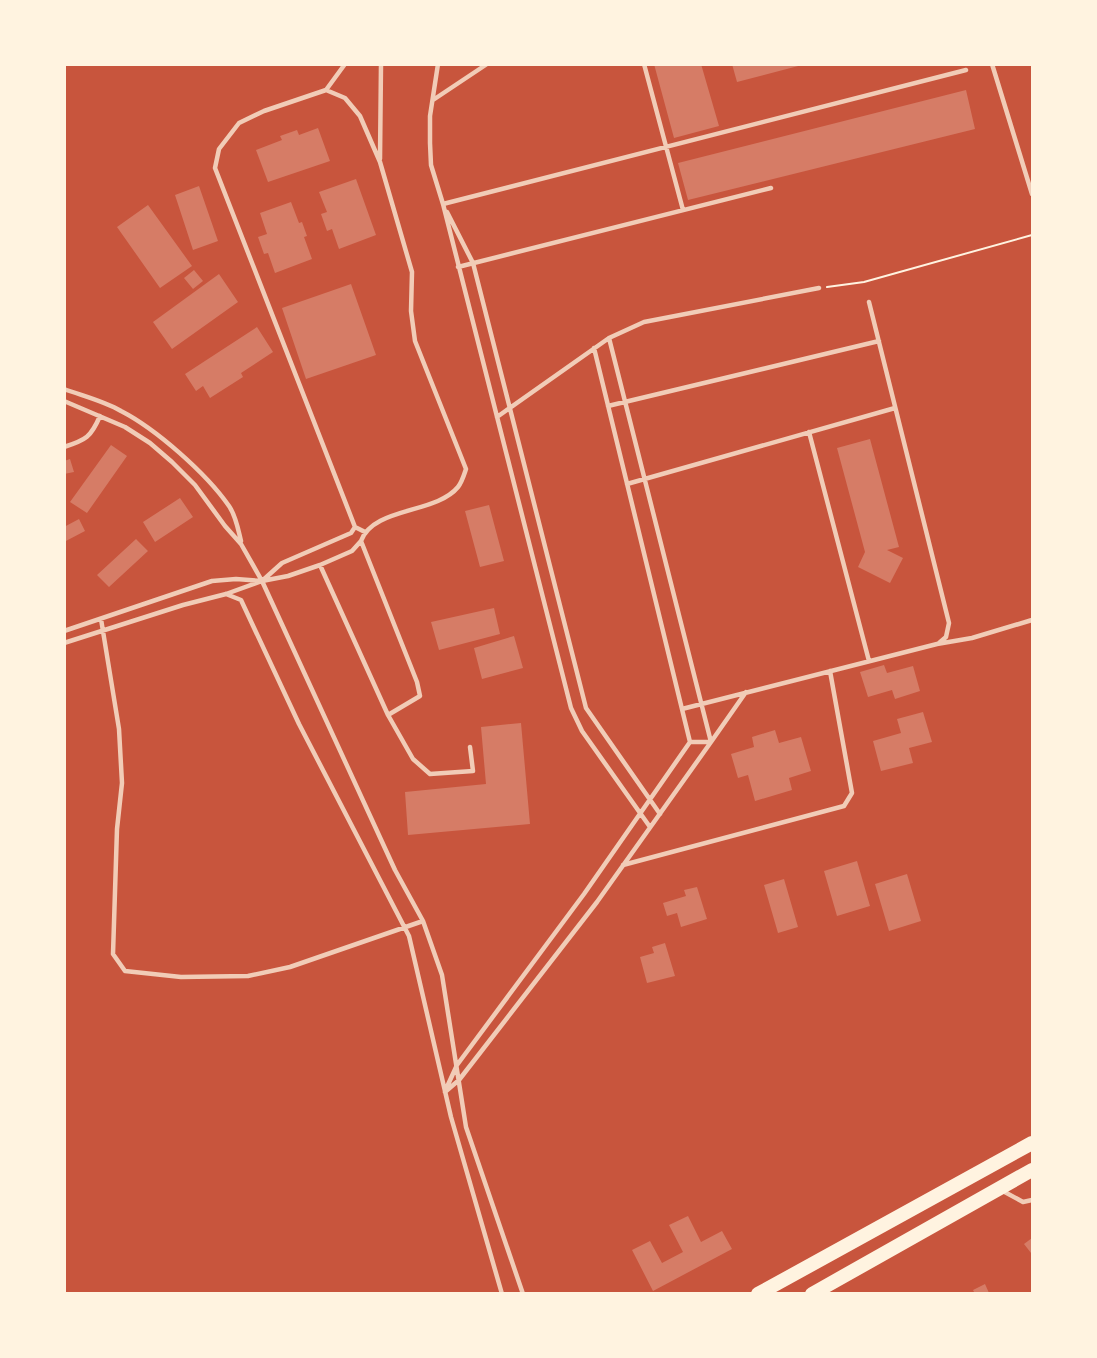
<svg xmlns="http://www.w3.org/2000/svg" width="1097" height="1358" font-family="Overpass,sans-serif">
<style>
.building{fill:#d67c66}
.lines{fill:none;stroke-linecap:round;stroke-linejoin:round}
.path{stroke:#fff3e0;stroke-width:2}
.service{stroke:#f1ccb7;stroke-width:4.5}
.trunk{stroke:#fff3e0;stroke-width:14}
</style>
<rect width="100%" height="100%" fill="#c8553d"/>
<path class="building" d="M654,64H701L719,126L674,138Z
M732,64H802V65L737,82Z
M966,90L975,129L688,200L678,163Z
M318,128L330,161L268,182L256,150L282,140L280,136L297,130L299,135Z
M356,179L376,235L339,249L332,229L327,231L321,214L327,212L319,192Z
M199,186L218,241L193,250L175,195Z
M291,202L299,223L302,222L307,236L304,237L312,259L275,273L268,253L264,254L258,237L267,234L260,213Z
M148,205L192,266L160,288L117,227Z
M194,270L203,281L193,289L184,278Z
M219,274L238,302L172,349L153,322Z
M351,284L376,355L306,379L282,308Z
M257,327L273,352L241,373L243,377L210,398L203,386L196,391L185,374Z
M870,439L899,547L887,550L903,558L890,583L858,567L865,552L837,448Z
M111,445L127,456L87,513L70,502Z
M70,459L74,472L64,474V461Z
M180,498L193,517L155,542L143,522Z
M489,505L504,561L480,567L465,511Z
M79,519L85,531L64,542V527Z
M136,539L148,551L109,587L97,575Z
M494,608L500,634L439,650L431,622Z
M514,636L523,668L482,679L474,648Z
M884,665L887,673L913,666L920,691L895,699L892,690L868,697L860,672Z
M923,712L932,742L909,748L913,763L881,771L873,741L901,733L897,719Z
M521,723L530,824L408,835L405,792L486,784L481,727Z
M775,730L779,743L801,737L811,771L789,778L792,790L755,801L748,775L738,778L731,754L754,747L752,737Z
M857,861L870,906L837,916L824,871Z
M907,874L921,921L889,931L875,884Z
M784,879L798,927L778,933L764,885Z
M697,887L707,919L681,927L677,913L667,916L663,903L686,896L684,890Z
M665,943L675,976L647,983L640,957L654,953L652,947Z
M688,1216L701,1242L722,1231L732,1249L653,1291L632,1250L650,1241L662,1263L683,1252L669,1225Z
M1032,1238V1252L1031,1253L1024,1244Z
M985,1284L989,1293L975,1294L973,1290Z"/>
<g class="lines">
<path class="path" d="M827,287L864,282L1032,235"/>
<path class="service" d="M438,64L430,116V143L431,165L443,204L571,708L582,731L650,827
M644,64L683,210
M992,64L1032,194
M326,90L345,64
M433,100L487,64
M380,159L381,64
M443,204L966,70
M447,212L473,263L586,708L660,814
M458,267L771,188
M869,302L949,623L946,637L939,643
M64,389C83,396 104,401 121,411C156,429 206,473 229,506C236,516 238,529 241,541
M64,401L125,427L150,443L172,462L195,485L225,526L241,544L262,581L395,870L423,921L442,975L466,1127L523,1294
M608,406L879,341
M497,417L609,338L644,322L819,288
M809,432L869,661
M64,447C86,440 91,437 100,416
M627,484L895,408
M365,532L355,527L215,168L219,149L239,123L264,111L326,90L345,98L360,116L380,162L412,272L411,311L415,341L466,469C464,475 462,482 458,487C436,514 373,507 361,541L417,682L420,696L388,715
M320,565L388,715L413,759L430,774L473,771L470,747
M226,594L241,600L299,724L409,936L451,1117L502,1294
M101,619L119,729L122,783L117,829L113,954L125,971L181,977L248,976L290,967L423,921
M64,631L212,581L236,579L262,581L282,563L351,533L355,527
M64,643L183,605L226,594L262,581L288,576L320,565L352,551L361,541
M682,709L937,644L972,638L1032,620
M690,742H711L746,692
M623,865L844,806L852,793L830,671
M446,1089L457,1065L584,894L690,742L594,348
M445,1092L459,1080L597,902L711,742L609,338
M1001,1190L1023,1202L1032,1200"/>
<path class="trunk" d="M758,1294L1032,1143
M812,1294L1032,1170"/>
</g>
<rect width="1097" height="1358" fill="none" stroke="#fff3e0" stroke-width="132"/>
</svg>
